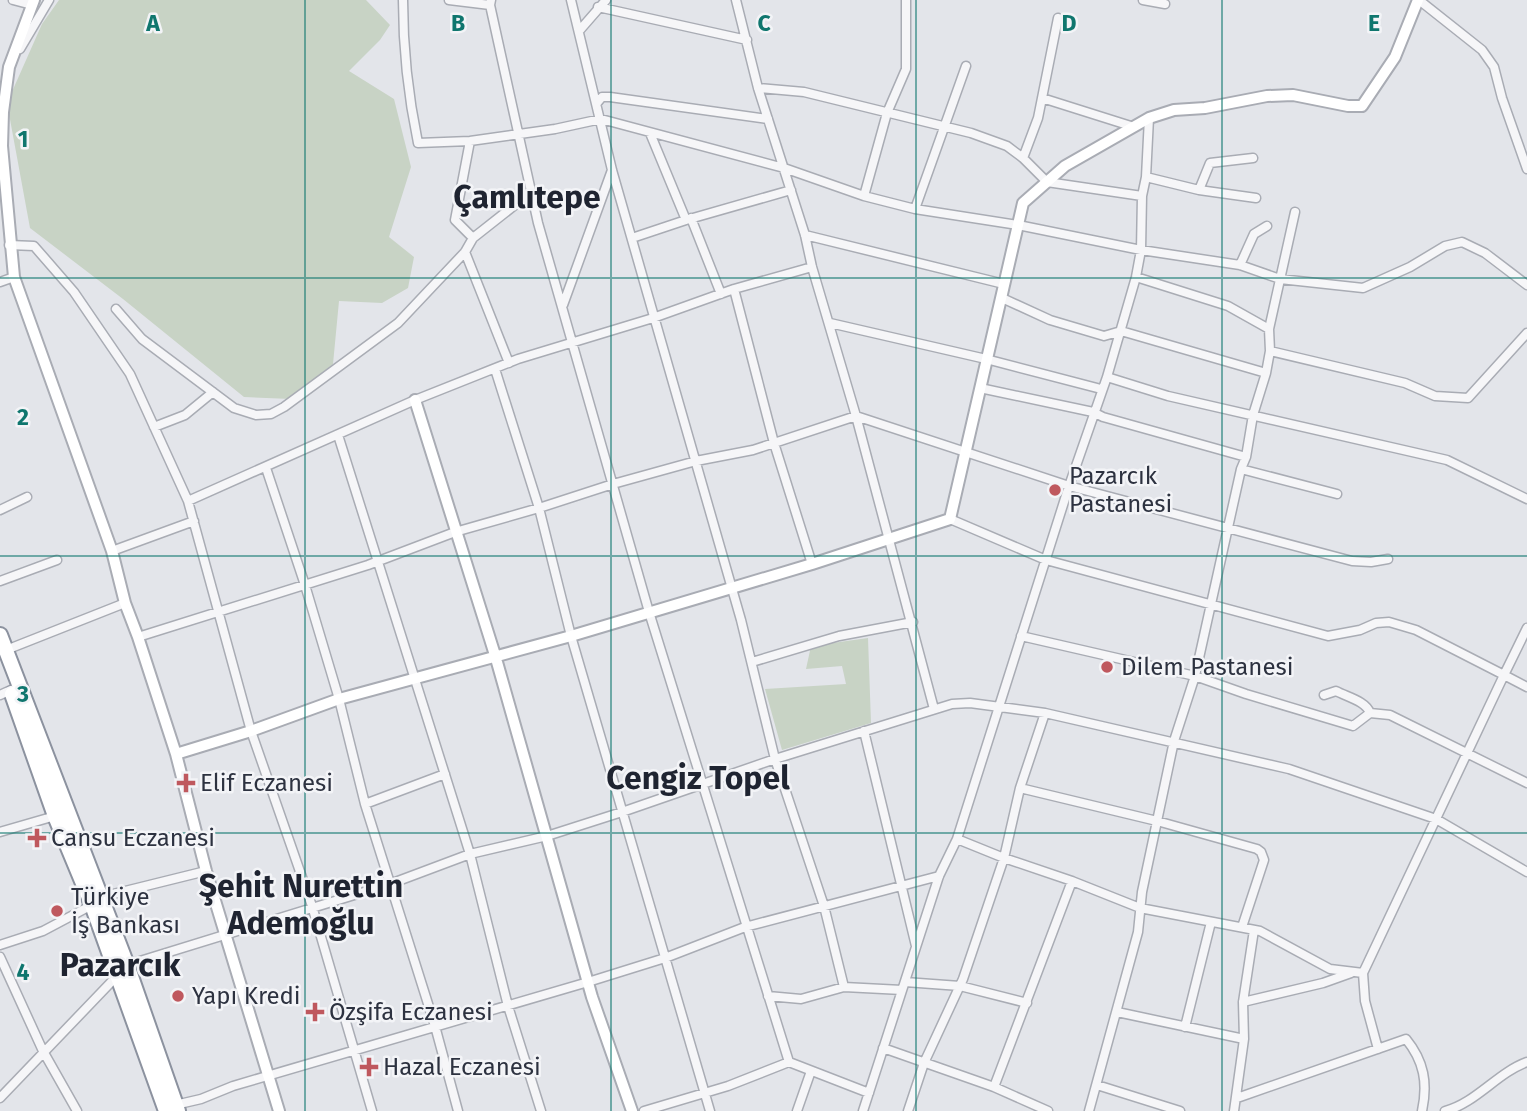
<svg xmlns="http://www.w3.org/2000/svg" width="1527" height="1111" font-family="'Fira Sans',sans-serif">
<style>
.green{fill:#c8d3c5}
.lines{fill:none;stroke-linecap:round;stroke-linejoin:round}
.street-casing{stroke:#a9acb4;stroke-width:11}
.secondary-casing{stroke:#a9acb4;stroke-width:14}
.highway-casing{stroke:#8c929f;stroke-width:18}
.street{stroke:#f6f6f8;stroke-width:8}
.secondary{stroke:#fff;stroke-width:10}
.highway{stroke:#fff;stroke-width:14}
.grid{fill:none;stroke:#0f766e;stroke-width:2;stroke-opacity:0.55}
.poi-dot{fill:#bf585e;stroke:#f3f4f7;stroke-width:2.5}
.labels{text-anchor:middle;stroke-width:5;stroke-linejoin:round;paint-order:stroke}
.poi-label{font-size:24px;fill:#2d3240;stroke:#f3f4f7;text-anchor:start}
.district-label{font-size:32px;font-weight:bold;fill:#1f2431;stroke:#f3f4f7}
.grid-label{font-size:23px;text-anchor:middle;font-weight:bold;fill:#0f766e;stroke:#f3f4f7;stroke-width:5;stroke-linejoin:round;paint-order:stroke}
</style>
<rect width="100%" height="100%" fill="#e3e5ea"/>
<path class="green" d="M59,0H366L390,25L380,40L349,71L394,99L411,167L389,237L414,257L408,288L382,303L339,301L333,364L291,399L244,397L123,299L30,228L7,103L42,24Z
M868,638L871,723L782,750L765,689L846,684L842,666L806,669L811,646Z"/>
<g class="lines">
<defs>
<path id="street" d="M13,0L32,5
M403,0C403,49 408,95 418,143L470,141L555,129L601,119L784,168L864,196L915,209L1018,225L1141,250L1240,265L1280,279L1363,288L1410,267L1445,246L1462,242L1485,253L1527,285
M449,0L490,5
M491,0L490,5L538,223L649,612L789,1062
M571,0L612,170L741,620L775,759L824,906L844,987
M736,0L758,88L805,235L812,267L856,416L934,709
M1143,0L1165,4
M1419,0L1482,50L1494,67L1502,98L1527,169
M598,7L747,40
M579,31L606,0
M20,49L49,0
M758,88L804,92L971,133L1007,146L1023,158L1047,182L1142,196
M1042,98L1134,127
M597,103L602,97H610L768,119
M650,133L686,220
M470,141L455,220L473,238
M1023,158L1038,118L1058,18
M1146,177L1199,190L1210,163L1253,158
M1199,190L1256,198
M864,196L887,113L906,69V0
M915,209L966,66
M691,218L721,294
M805,235L1004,284
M632,238L686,220L791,190
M9,245L34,246L74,292L130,374L188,501L251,731L312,906L372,1111
M465,252L509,363
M1240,265L1254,234L1267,226
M1136,277L1228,306L1269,329
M0,282L14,277
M734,289L774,443L812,564
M1002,298L1050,320L1104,336L1121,331L1266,373
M563,305L612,170
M116,309L142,339L234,408L256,415L271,414L284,407L398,323L465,252L473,238L530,193
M830,323L986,359L1101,389
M1270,351L1405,383L1435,396L1468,398L1527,333
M495,369L539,508L571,636L710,1111
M1107,377L1168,396L1447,460L1527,499
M980,388L1093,412L1103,417L1246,457
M154,427L185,415L213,392
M338,435L470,854L508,1006L541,1111
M266,468L305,585L339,699L365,804L435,1026L458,1111
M1241,469L1337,494
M188,501L415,400L518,359L653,318L734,289L812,267
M0,510L27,497
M950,519L1046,560L1328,636L1360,630L1376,623L1389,622L1416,630L1504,675L1363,973L1365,1001L1378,1049
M112,551L194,521
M0,581L57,560
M1527,628L1504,675L1527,687
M1021,636L1195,676L1246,694L1353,726L1370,713L1390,715L1527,783
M138,637L368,565L455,532L539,508L613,484L696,461L753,450L856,416L1069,486L1352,561L1371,562L1388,559
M6,650L125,603
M752,662L839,636L913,622
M0,695L11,690
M1324,695L1336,691C1347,697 1366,701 1370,713
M864,731L916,946
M1020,788L1157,821L1257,849L1261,852L1264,860L1242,927
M365,804L445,774
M0,832L55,816
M957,839L1004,858L1072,881L1140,908L1260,931L1330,969L1363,973
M101,897L206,871
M0,945L43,931L92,905
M0,957L43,1051L77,1111
M127,965L390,884L470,854L547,836L622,812L775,759L952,704L970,703L1045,713L1289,769L1436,819L1527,872
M905,982L960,986L1027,1003
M768,996L801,999L844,987L902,990
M1243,1002L1323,983L1351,973
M1117,1012L1244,1039
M1185,1027L1211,922
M883,1048L994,1087L1048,1111
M1097,1085L1180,1111
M994,1087L1072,881
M0,1098L116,977
M1237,1098L1406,1039C1424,1061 1428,1083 1422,1111
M175,1105L201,1099L233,1086L588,982L665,958L745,927L939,876
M644,1111L728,1086L789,1062L869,1093
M797,1111L811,1071
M863,1111L939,876L957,839L1069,486L1107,377L1136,277L1141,250L1142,196L1146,177L1149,118
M908,1111L924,1063L963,979L1004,858L1020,788L1045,713
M1089,1111L1138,932L1142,892L1174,741L1195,676L1241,469L1246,457L1253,415L1266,373L1270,351L1269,329L1295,212
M1234,1111L1244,1039L1243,1002L1254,930
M1445,1111C1476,1103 1497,1073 1527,1062"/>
<path id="secondary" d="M34,0L9,67L3,112L2,146L14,277L112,551L125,603L138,637L176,754L206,871L279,1111
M415,400L495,655L592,997L632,1111
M176,754L251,731L339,699L571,636L812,564L950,519L1023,203L1065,166L1149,118L1174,110L1205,108L1267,96L1293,95L1348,106H1362L1395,57L1418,0"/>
<path id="highway" d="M0,635L127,965L178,1111
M12,694L55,816L92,905L166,1111"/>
</defs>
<use href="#street" class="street-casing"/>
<use href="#secondary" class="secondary-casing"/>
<use href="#highway" class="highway-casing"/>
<use href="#street" class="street"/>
<use href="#secondary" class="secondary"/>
<use href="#highway" class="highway"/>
</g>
<path class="grid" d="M305,0V1111M611,0V1111M916,0V1111M1222,0V1111M0,278H1527M0,556H1527M0,833H1527"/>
<g class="poi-dot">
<circle cx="1055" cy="490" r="7"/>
<circle cx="1107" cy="667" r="7"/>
<path d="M182.5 772.5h7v7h7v7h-7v7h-7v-7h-7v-7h7z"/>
<path d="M33.5 827.5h7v7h7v7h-7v7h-7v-7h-7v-7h7z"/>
<circle cx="57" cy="911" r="7"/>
<circle cx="178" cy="996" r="7"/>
<path d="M311.5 1001.5h7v7h7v7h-7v7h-7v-7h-7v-7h7z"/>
<path d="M365.5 1056.5h7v7h7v7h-7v7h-7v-7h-7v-7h7z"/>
</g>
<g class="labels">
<g class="poi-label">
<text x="1069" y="484">Pazarcık<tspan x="1069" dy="28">Pastanesi</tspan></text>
<text x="1121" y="675">Dilem Pastanesi</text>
<text x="200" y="791">Elif Eczanesi</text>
<text x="51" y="846">Cansu Eczanesi</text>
<text x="71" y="905">Türkiye<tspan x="71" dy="28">İş Bankası</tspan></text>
<text x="192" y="1004">Yapı Kredi</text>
<text x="329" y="1020">Özşifa Eczanesi</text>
<text x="383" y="1075">Hazal Eczanesi</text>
</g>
<g class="district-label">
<text x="527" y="208">Çamlıtepe</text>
<text x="698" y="789">Cengiz Topel</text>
<text x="301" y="897">Şehit Nurettin<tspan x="301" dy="37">Ademoğlu</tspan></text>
<text x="120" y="976">Pazarcık</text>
</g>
</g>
<g class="grid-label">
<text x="153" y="31">A</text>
<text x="458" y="31">B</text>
<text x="764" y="31">C</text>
<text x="1069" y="31">D</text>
<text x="1374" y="31">E</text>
<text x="23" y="147">1</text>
<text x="23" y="425">2</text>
<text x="23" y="702">3</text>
<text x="23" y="980">4</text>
</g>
</svg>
